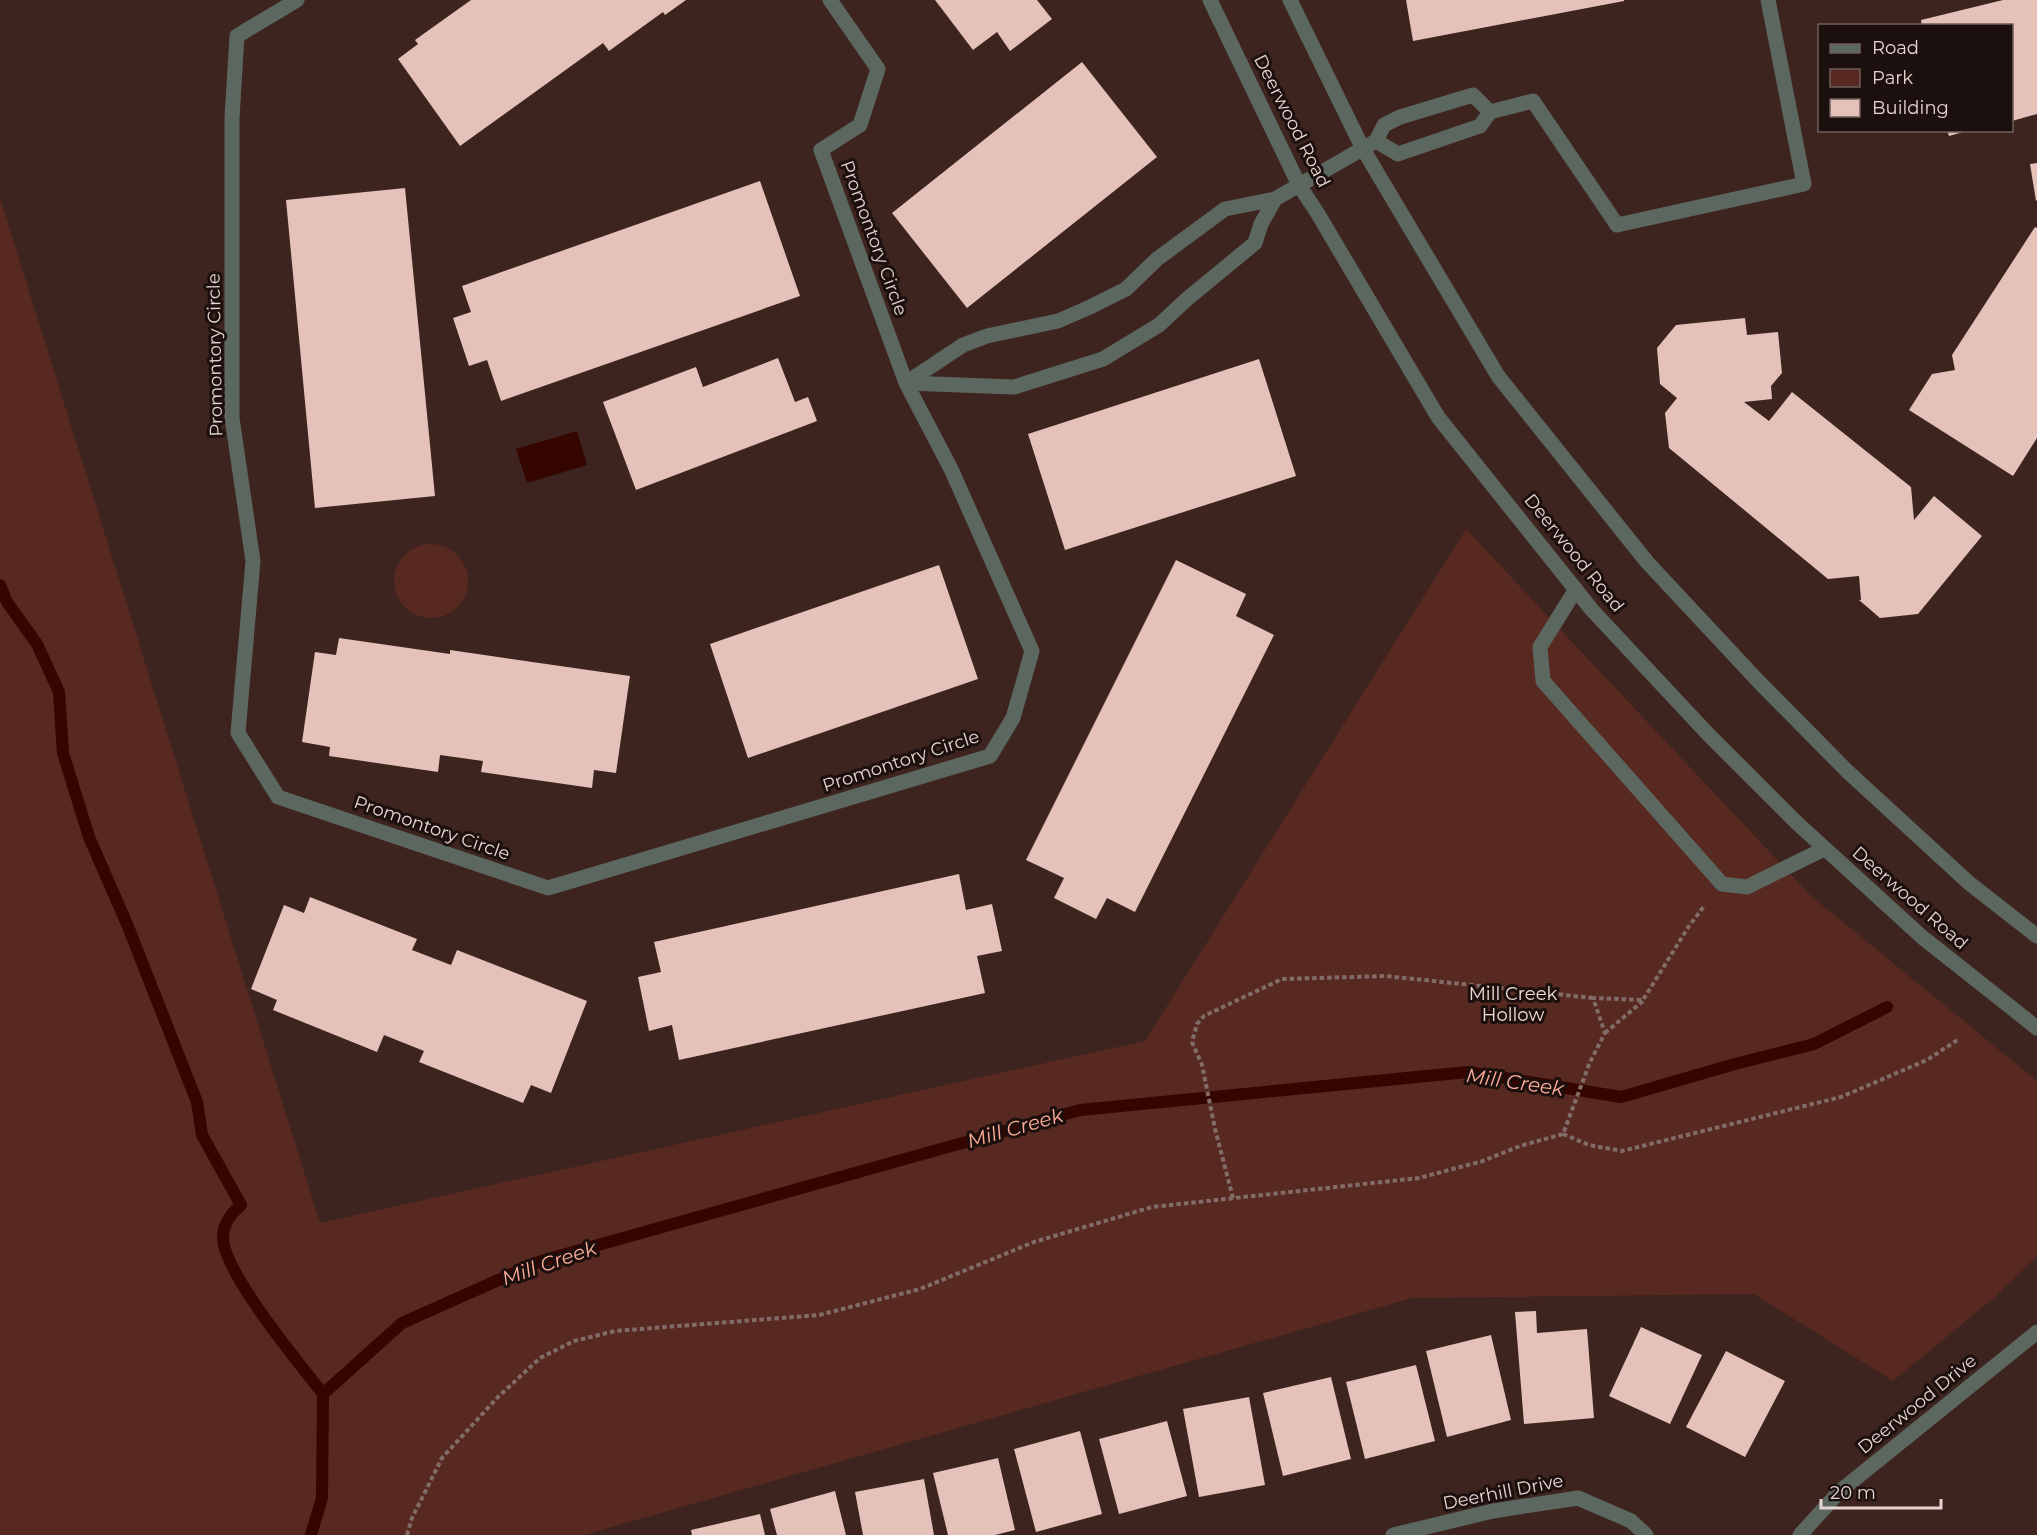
<svg xmlns="http://www.w3.org/2000/svg" width="2037" height="1535" font-family="Montserrat,sans-serif">
<style>
.green{fill:#572920}
.water{fill:#350500}
.lines{fill:none;stroke-linecap:round;stroke-linejoin:round}
.stream{stroke:#350500;stroke-width:12}
.building{fill:#e4c1b9}
.path{stroke:#826c67;stroke-width:4;stroke-dasharray:4.5 3;stroke-linecap:butt}
.minor{stroke:#5c6760;stroke-width:15}
.labels{text-anchor:middle;stroke-width:6;stroke-linejoin:round;paint-order:stroke}
.street-label{font-size:18px;fill:#e6d4d0;stroke:#1c100e}
.park-label{font-size:18px;fill:#f3ddd8;stroke:#1c100e}
.water-label{font-size:20px;font-style:italic;fill:#ffac99;stroke:#1c100e}
</style>
<rect width="100%" height="100%" fill="#3d241e"/>
<path class="green" d="M0,198L320,1223L1145,1041L1466,529L1810,895L2037,1081V1256L1995,1297L1893,1381L1754,1294L1412,1298L584,1535H0Z
M394 581a37 37 0 1 1 74 0a37 37 0 1 1-74 0Z"/>
<path class="water" d="M577,431L587,465L527,483L516,449Z"/>
<g class="lines">
<path class="stream" d="M0,585L7,602L37,644L59,692L63,753L89,837L127,924L197,1102L202,1135L241,1205C231,1214 224,1222 223,1236C221,1270 300,1364 323,1394
M311,1535L322,1498L323,1394L402,1323L541,1261L1080,1110L1468,1072L1621,1097L1735,1064L1814,1044L1887,1007"/>
</g>
<path class="building" d="M471,0H686L665,15L663,12L609,51L603,43L460,146L398,59L418,44L415,40Z
M935,0H1037L1052,19L1010,51L997,32L973,50Z
M1406,0H1624V1L1413,41Z
M2003,0H2037V114L2012,121V26H1922L1921,20Z
M1082,62L1157,157L967,308L892,213Z
M1947,130H1967V131L1949,136Z
M2037,163V200L2036,201L2030,164Z
M760,181L800,296L501,401L487,360L469,366L453,318L471,312L462,286Z
M405,188L435,496L315,508L286,200Z
M2035,227L2037,228V438L2013,476L1909,410L1932,374L1955,370L1952,355Z
M1745,318L1747,335L1778,332L1782,373L1771,386L1772,399L1744,402L1769,421L1792,392L1911,487L1914,520L1934,496L1982,536L1918,614L1880,618L1859,600H1861L1859,576L1828,579L1669,448L1665,413L1677,398L1660,384L1657,348L1676,325Z
M778,358L795,402L808,397L817,421L636,490L603,402L696,367L703,387Z
M1259,359L1296,476L1065,550L1028,434Z
M1176,560L1246,594L1236,616L1274,635L1135,912L1107,898L1096,919L1054,898L1064,878L1026,860Z
M939,565L978,679L748,758L710,644Z
M339,638L450,654V650L630,676L616,773L594,770L592,788L481,772L483,761L440,755L438,772L329,756L330,747L302,742L315,652L336,655Z
M959,874L966,910L992,904L1002,951L977,956L985,993L679,1060L672,1025L649,1031L638,977L661,972L654,942Z
M310,897L417,939L412,950L451,965L457,950L587,1001L551,1093L531,1085L523,1103L419,1062L424,1051L384,1035L377,1052L273,1010L277,1000L251,989L284,905L304,913Z
M1536,1311L1537,1333L1587,1329L1594,1418L1524,1424L1515,1312Z
M1641,1327L1702,1355L1670,1424L1609,1396Z
M1491,1335L1511,1420L1447,1437L1426,1351Z
M1726,1351L1785,1381L1745,1457L1686,1427Z
M1416,1365L1435,1441L1365,1459L1346,1382Z
M1331,1377L1351,1459L1283,1476L1263,1393Z
M1249,1397L1265,1485L1199,1497L1183,1409Z
M1167,1421L1187,1496L1119,1514L1099,1439Z
M1080,1431L1102,1514L1036,1532L1014,1449Z
M998,1458L1015,1530L995,1535H948L933,1473Z
M924,1479L934,1535H863L855,1492Z
M835,1491L846,1535H777L770,1509Z
M760,1514L765,1535H692L691,1530Z"/>
<g class="lines">
<path class="path" d="M1605,1033L1643,1001
M1563,1134L1589,1145L1622,1151L1841,1097L1927,1060L1959,1039
M1233,1198L1215,1129L1202,1065L1192,1042L1197,1024L1204,1016L1282,979L1386,976L1593,998
M407,1535L412,1518L442,1458L498,1397L540,1358L574,1341L615,1331L819,1315L920,1289L1034,1242L1152,1207L1419,1178L1483,1161L1520,1146L1563,1134L1590,1062L1605,1033L1593,998L1643,1000L1689,926L1705,905"/>
<path class="minor" d="M297,0L237,36L232,118V418L253,561L238,733L278,797L548,888L990,756L1013,718L1032,651L951,469L906,383L821,150L860,125L878,69L830,0
M1210,0L1299,185L1318,214L1438,417L1592,610L1707,733L1797,823L1922,937L2037,1028
M1290,0L1363,149L1498,376L1647,562L1760,683L1847,771L1969,883L2037,936
M1376,141L1398,154L1480,126L1490,112L1533,101L1617,225L1804,184L1768,0
M906,383L963,345L987,336L1058,321L1090,307L1126,289L1157,259L1225,209L1275,199L1376,141L1384,125L1400,117L1473,95L1490,112
M906,383L1014,387L1103,359L1159,325L1187,299L1255,243L1261,224L1275,199
M1576,589L1540,647L1543,681L1722,884L1747,887L1824,849
M1393,1535L1493,1511L1578,1498L1631,1521L1646,1535
M1800,1535L1839,1492L2037,1332"/>
</g>
<g class="labels">
<g class="street-label">
<text transform="translate(1292 121) rotate(63)" y="6">Deerwood Road</text>
<text transform="translate(874 238) rotate(70)" y="6">Promontory Circle</text>
<text transform="translate(215 355) rotate(-91)" y="6">Promontory Circle</text>
<text transform="translate(1574 553) rotate(51)" y="6">Deerwood Road</text>
<text transform="translate(901 761) rotate(-18)" y="6">Promontory Circle</text>
<text transform="translate(432 828) rotate(19)" y="6">Promontory Circle</text>
<text transform="translate(1910 898) rotate(41)" y="6">Deerwood Road</text>
<text transform="translate(1917 1404) rotate(-39)" y="6">Deerwood Drive</text>
<text transform="translate(1503 1492) rotate(-11)" y="6">Deerhill Drive</text>
</g>
<g class="park-label">
<text x="1513" y="1000">Mill Creek<tspan x="1513" dy="21">Hollow</tspan></text>
</g>
<g class="water-label">
<text transform="translate(1515 1082) rotate(8)" y="7">Mill Creek</text>
<text transform="translate(1015 1128) rotate(-16)" y="7">Mill Creek</text>
<text transform="translate(549 1263) rotate(-19)" y="7">Mill Creek</text>
</g>
</g>
<rect x="1818" y="24" width="195" height="108" fill="#1c100e" stroke="#6d5e5c" stroke-width="1.5"/>
<rect x="1830" y="44" width="30" height="9" fill="#5c6760" stroke="#6d5e5c" stroke-width="1.5"/>
<text x="1872" y="54" font-size="18" fill="#e6d4d0">Road</text>
<rect x="1830" y="69" width="30" height="18" fill="#572920" stroke="#6d5e5c" stroke-width="1.5"/>
<text x="1872" y="84" font-size="18" fill="#e6d4d0">Park</text>
<rect x="1830" y="99" width="30" height="18" fill="#e4c1b9" stroke="#6d5e5c" stroke-width="1.5"/>
<text x="1872" y="114" font-size="18" fill="#e6d4d0">Building</text>
<path d="M1821 1499v9h120v-9" fill="none" stroke="#e6d4d0" stroke-width="3"/>
<text x="1830" y="1499" font-size="18" fill="#e6d4d0" stroke="#1c100e" stroke-width="4.5" paint-order="stroke">20 m</text>
</svg>
